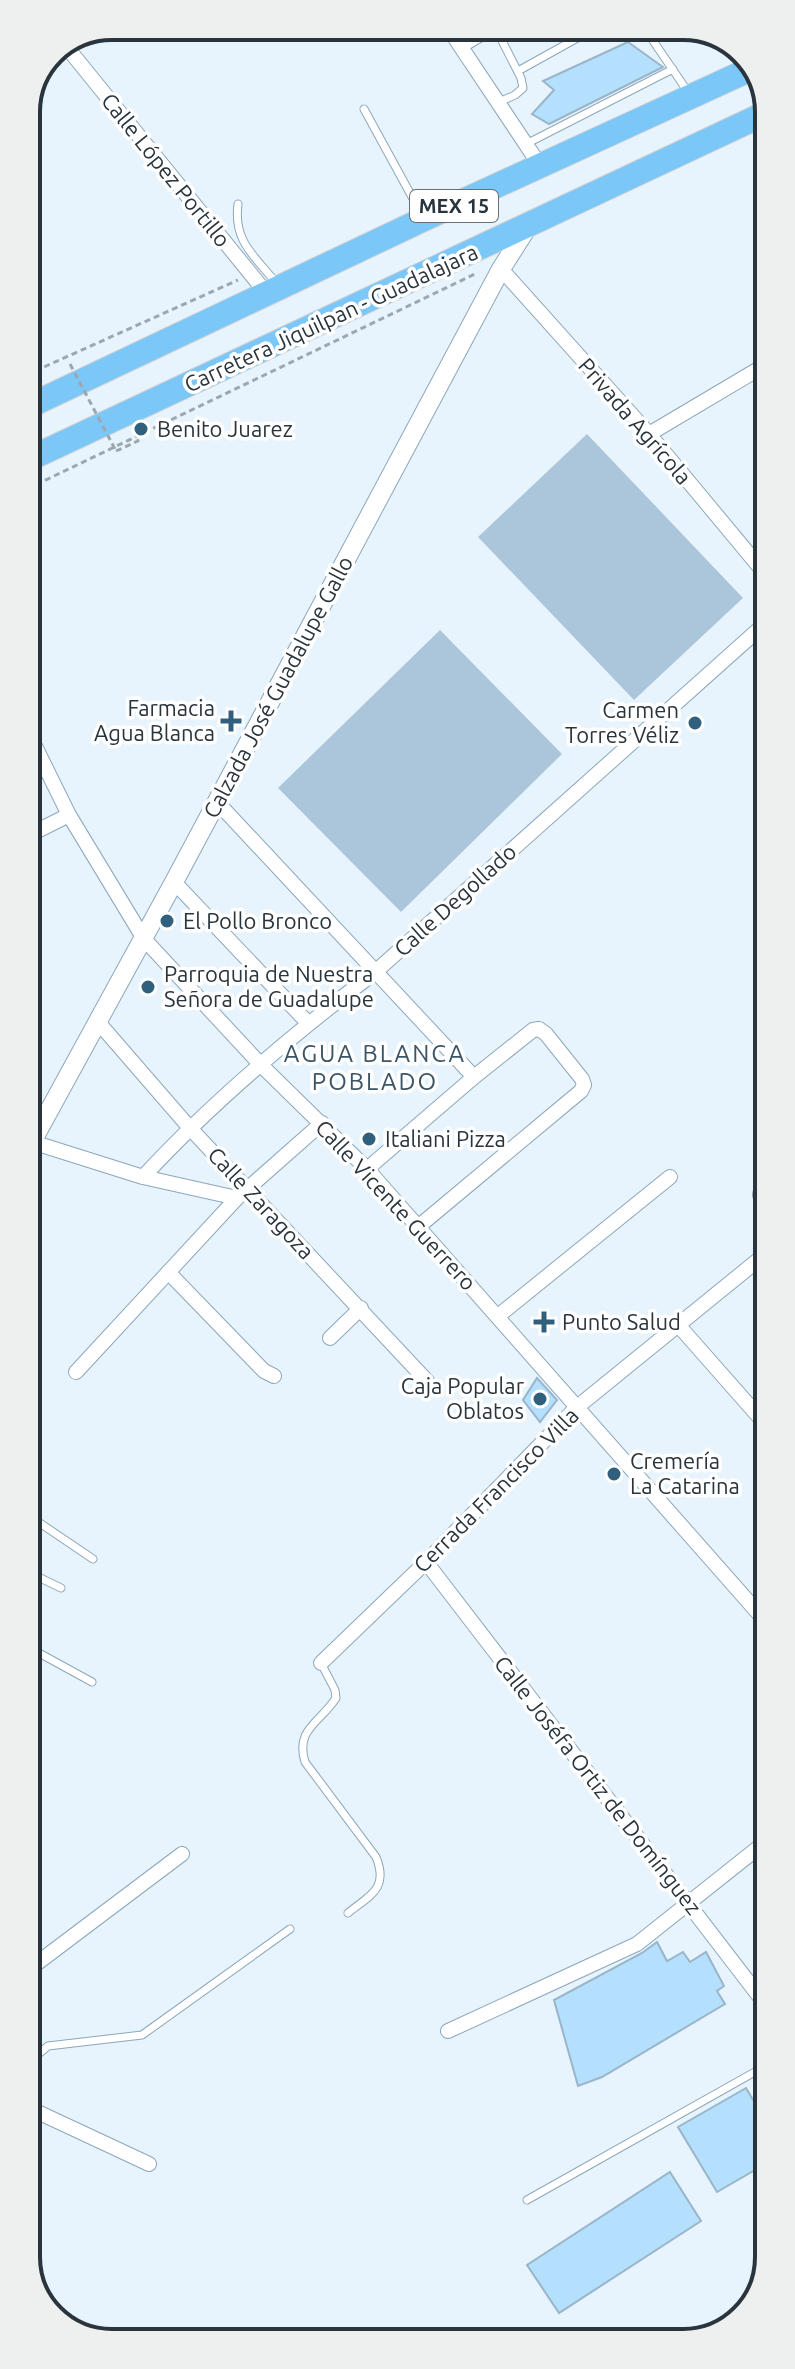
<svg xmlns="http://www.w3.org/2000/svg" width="795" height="2369" font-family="Ubuntu,sans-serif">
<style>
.green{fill:#abc6da}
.building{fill:#b4dffd;stroke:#99b5c9;stroke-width:2}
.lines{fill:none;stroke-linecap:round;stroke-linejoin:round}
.service-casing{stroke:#8ba7bc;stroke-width:9}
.minor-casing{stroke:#8ba7bc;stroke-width:16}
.tertiary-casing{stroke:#8ba7bc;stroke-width:20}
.trunk-casing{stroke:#d0d2d4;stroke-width:26}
.path{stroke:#9ca7b0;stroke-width:3;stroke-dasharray:6 4;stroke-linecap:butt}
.service{stroke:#fff;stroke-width:7}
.minor{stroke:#fff;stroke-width:14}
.tertiary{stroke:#fff;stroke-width:18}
.trunk{stroke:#7bc7f7;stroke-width:24}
.path-bridge{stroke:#9ca7b0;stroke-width:3;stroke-dasharray:6 4;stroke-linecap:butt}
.poi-dot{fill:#31607f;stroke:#fff;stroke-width:3}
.labels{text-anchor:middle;stroke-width:7;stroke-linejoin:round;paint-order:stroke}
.shield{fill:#fff;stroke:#697176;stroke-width:2}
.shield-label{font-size:20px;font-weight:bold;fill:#29343c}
.street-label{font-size:22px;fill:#29343c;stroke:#fff}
.poi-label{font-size:22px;fill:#29343c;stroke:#fff;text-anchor:start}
.neighbourhood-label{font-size:24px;letter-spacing:2px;fill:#3b5466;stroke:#fff}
.rim{fill:none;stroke:#29343c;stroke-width:4}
</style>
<rect width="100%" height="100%" fill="#e8f4fd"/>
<path class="green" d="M587,434L743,598L634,700L478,537Z
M440,630L562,754L401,912L278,788Z"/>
<path class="building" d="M628,42L663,67L549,124L532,114L554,90L543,81Z
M537,1378L557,1400L540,1422L523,1400Z
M657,1942L667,1961L683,1952L690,1962L706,1952L724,1986L717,1991L725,2004L602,2077L578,2086L554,2000L642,1953Z
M746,2088L762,2115L769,2112V2162L717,2192L678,2127Z
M670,2172L701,2221L559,2313L527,2265Z"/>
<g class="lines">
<defs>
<path id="service" d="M643,26L688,92
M462,49L496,29L521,78L523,88L515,95L499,102
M518,71L599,26
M364,109L423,217
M526,144L673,69
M238,204C233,242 255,256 277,284
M28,1515L93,1559
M28,1572L61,1588
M28,1647L92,1682
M321,1663L335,1690L336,1698C320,1723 295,1729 305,1762L376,1857C389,1889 370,1895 348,1913
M29,2062L48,2046L142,2035L290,1929
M527,2200L769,2064"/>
<path id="minor" d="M447,26L541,167
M65,45L267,294
M501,269L649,434L767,576
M649,434L767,364
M27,730L69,815L144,939L261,1065L367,1169L768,1624
M217,802L474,1077
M27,836L69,815
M174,882L308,1023
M98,1022L189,1127L427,1381
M32,1142L143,1177L237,1198
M768,1157L760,1195L768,1214
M367,1169L474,1077L533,1030L539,1029L546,1034L582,1079L584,1085L581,1091L418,1227
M143,1177C213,1101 292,1035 374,973L767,622
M168,1272L264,1371L274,1376
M498,1316L670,1177
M679,1326L768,1427
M330,1338L361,1308
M76,1372L237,1198L322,1123
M426,1562L769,2009
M321,1663L426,1562L576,1408L768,1252
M28,1970L182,1854
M448,2031L637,1944L768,1840
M29,2108L149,2164"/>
<path id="tertiary" d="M27,1151L174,882L501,269L529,225"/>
<path id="trunk" d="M27,407L424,219L753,68
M27,460L766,113"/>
</defs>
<use href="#service" class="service-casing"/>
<use href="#minor" class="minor-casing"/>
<use href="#tertiary" class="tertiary-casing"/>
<use href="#trunk" class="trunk-casing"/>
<path class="path" d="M26,375L238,280
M116,451L138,441L135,435
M27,489L477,273"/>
<use href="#service" class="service"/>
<use href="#minor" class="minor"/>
<use href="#tertiary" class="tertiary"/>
<use href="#trunk" class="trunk"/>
<path class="path-bridge" d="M70,364L116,451"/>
</g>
<g class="poi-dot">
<circle cx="141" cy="429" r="8"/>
<path d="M227 709h8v8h8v8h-8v8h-8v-8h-8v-8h8z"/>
<circle cx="695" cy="723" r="8"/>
<circle cx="167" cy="921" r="8"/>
<circle cx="148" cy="987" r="8"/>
<circle cx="369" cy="1139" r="8"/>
<path d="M540 1310h8v8h8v8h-8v8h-8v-8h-8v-8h8z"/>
<circle cx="540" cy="1399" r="8"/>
<circle cx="614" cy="1474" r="8"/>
</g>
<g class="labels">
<rect class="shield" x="410" y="190" width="88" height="32" rx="6"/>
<g class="shield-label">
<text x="454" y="213">MEX 15</text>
</g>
<g class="street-label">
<text transform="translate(166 170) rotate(51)" y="8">Calle López Portillo</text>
<text transform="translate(331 318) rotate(-25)" y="8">Carretera Jiquilpan - Guadalajara</text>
<text transform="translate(635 421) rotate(49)" y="8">Privada Agrícola</text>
<text transform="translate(278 687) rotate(-62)" y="8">Calzada José Guadalupe Gallo</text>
<text transform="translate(455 900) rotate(-42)" y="8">Calle Degollado</text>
<text transform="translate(261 1203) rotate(47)" y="8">Calle Zaragoza</text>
<text transform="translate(396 1205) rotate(47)" y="8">Calle Vicente Guerrero</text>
<text transform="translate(496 1490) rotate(-45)" y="8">Cerrada Francisco Villa</text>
<text transform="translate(598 1785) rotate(52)" y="8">Calle Joséfa Ortiz de Domínguez</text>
</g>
<g class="poi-label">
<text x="157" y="437">Benito Juarez</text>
<text x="215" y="716" text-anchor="end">Farmacia<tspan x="215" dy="25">Agua Blanca</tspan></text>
<text x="679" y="718" text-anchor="end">Carmen<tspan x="679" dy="25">Torres Véliz</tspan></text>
<text x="183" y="929">El Pollo Bronco</text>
<text x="164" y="982">Parroquia de Nuestra<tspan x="164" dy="25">Señora de Guadalupe</tspan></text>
<text x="385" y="1147">Italiani Pizza</text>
<text x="562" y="1330">Punto Salud</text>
<text x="524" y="1394" text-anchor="end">Caja Popular<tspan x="524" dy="25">Oblatos</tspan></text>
<text x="630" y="1469">Cremería<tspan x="630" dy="25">La Catarina</tspan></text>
</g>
<g class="neighbourhood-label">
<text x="375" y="1062">AGUA BLANCA<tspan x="375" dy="28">POBLADO</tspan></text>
</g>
</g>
<path d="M0 0H795V2369H0ZM112 40H683A72 72 0 0 1 755 112V2257A72 72 0 0 1 683 2329H112A72 72 0 0 1 40 2257V112A72 72 0 0 1 112 40Z" fill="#eeefef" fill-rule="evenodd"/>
<path class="rim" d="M112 40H683A72 72 0 0 1 755 112V2257A72 72 0 0 1 683 2329H112A72 72 0 0 1 40 2257V112A72 72 0 0 1 112 40Z"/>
</svg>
